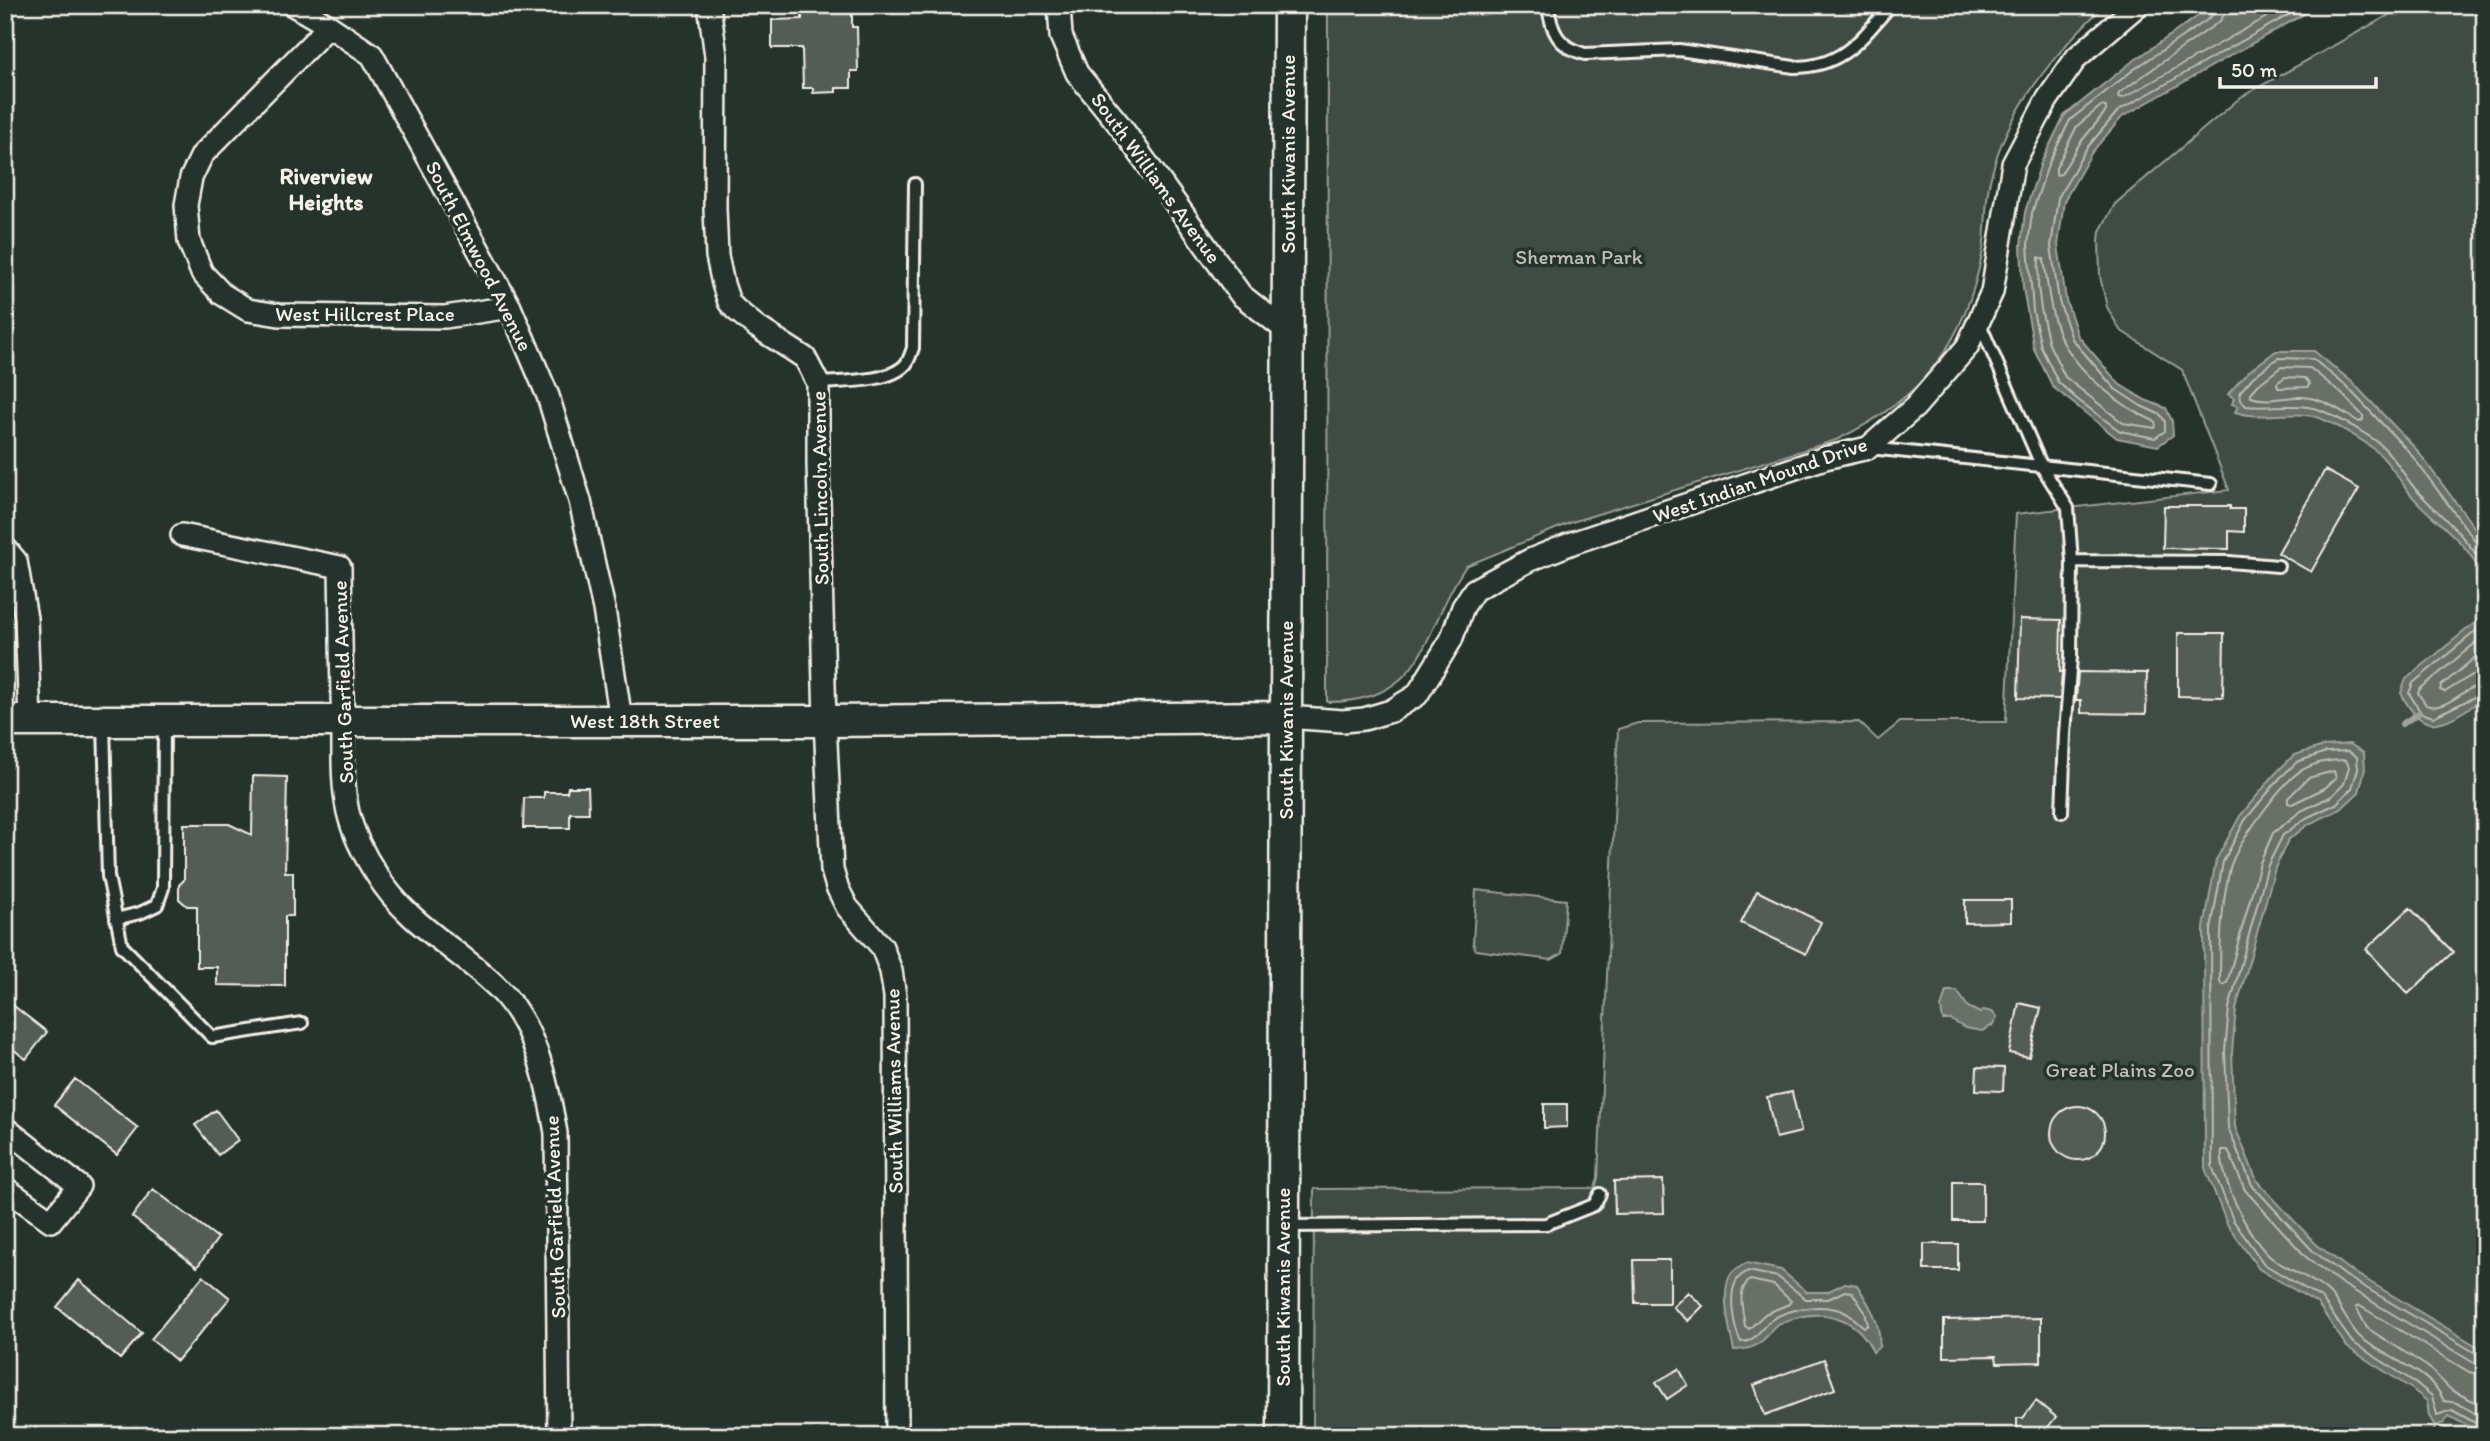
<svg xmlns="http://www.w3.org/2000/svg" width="2490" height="1441" font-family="Itim,sans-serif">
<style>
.green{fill:#414b45;stroke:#9a9e96;stroke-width:2}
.water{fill:#676f68;stroke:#9fa39b;stroke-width:2}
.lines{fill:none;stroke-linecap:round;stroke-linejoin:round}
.shore{stroke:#bcbdb5;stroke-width:2}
.stream{stroke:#9fa39b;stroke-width:6}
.building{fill:#525c55;stroke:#f4f1e8;stroke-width:2}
.lane-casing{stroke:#f4f1e8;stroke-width:16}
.street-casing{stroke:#f4f1e8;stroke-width:26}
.secondary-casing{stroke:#f4f1e8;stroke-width:35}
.lane{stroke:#26332d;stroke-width:10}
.street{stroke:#26332d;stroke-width:21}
.secondary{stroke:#26332d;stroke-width:30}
.labels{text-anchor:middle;stroke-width:7;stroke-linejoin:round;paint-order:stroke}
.street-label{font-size:21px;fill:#f4f1e8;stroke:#26332d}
.park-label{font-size:21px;fill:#bebfb7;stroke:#26332d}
.neighbourhood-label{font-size:23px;font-weight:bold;fill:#f4f1e8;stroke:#26332d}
</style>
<rect width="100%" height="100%" fill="#26332d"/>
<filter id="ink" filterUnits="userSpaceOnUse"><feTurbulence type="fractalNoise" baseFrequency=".0143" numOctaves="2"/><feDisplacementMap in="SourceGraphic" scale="14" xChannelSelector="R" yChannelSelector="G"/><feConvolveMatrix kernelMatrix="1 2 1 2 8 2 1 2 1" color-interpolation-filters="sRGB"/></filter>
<g filter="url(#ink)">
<path class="green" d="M1328,5H2105C2062,45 2016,100 1997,156C1994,167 1989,180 1988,192C1985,211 1986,231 1983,250C1965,344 1923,399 1836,440L1572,522L1466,566C1421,630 1429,702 1327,702Z
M2407,5H2485V1436L2435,1426L2433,1436H1313L1314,1189L1595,1188L1598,1178L1618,729L1638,723L1859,722L1878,740L1900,722H2006L2016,514L2229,490L2182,370L2120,330L2107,307L2100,276L2099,241L2100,231L2115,204L2241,97Z
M1476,890L1566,900L1562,954L1551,960L1476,950L1473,944Z"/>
<path class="water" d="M2214,5H2320L2122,117L2092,152L2064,201L2058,245L2066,300L2078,336L2119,384L2145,400L2166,408L2172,421L2173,435L2158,446L2117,438L2053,387L2034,349L2023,288L2021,245L2025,212L2041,163L2064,116L2129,64Z
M2276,351H2314L2352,382L2416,449L2485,542V698C2448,721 2425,743 2401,693L2406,679L2477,621C2480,606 2484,587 2480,573C2469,542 2432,520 2412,496C2400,482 2390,462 2375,450C2363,440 2334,423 2319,418C2292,409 2261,421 2235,412L2238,406L2232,404L2234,398L2228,394L2248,372Z
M2350,744L2364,753L2365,769L2359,792L2341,809L2309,824L2288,840L2275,868L2236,1009L2232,1052L2235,1127L2257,1181L2316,1244L2350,1270L2485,1351V1435L2449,1416L2444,1423L2435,1426L2429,1416L2427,1401L2412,1389L2347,1347L2317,1303L2259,1269L2227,1224L2205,1168L2204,928L2216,860L2240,816L2275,774L2294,755L2324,746Z
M1946,991H1957L1968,1007L1980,1013L1984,1010L1992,1012L1997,1017L1993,1025L1982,1031L1965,1028L1951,1020H1943L1941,1008Z
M1746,1263L1781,1270L1807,1292H1827L1845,1283L1857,1285C1869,1304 1882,1324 1879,1347L1873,1352C1859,1319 1828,1309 1795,1318C1789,1320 1781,1322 1775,1326C1771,1329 1771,1331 1768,1335C1758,1346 1749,1350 1734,1350C1730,1331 1719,1289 1732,1273C1736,1269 1741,1266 1746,1263Z"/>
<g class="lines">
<path class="shore" d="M2217,5L2216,12L2207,20L2133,70L2070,120L2048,165L2032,213L2028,245L2033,311L2041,347L2058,382L2078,400L2120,431L2155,438L2165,431V422L2161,415L2141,406L2115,389L2072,339L2059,301L2051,246L2058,198L2086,149L2118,111L2306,5
M2226,5L2225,13L2220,21L2119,93L2118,97L2123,98L2288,5
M2101,106L2106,107V111L2080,143L2061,174L2056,175V168L2077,126Z
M2039,257L2044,259C2048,287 2050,319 2064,344C2083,376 2121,407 2154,421L2156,425L2155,428L2123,423L2065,377L2049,344L2041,309L2038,286Z
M2281,367L2310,368L2341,393L2363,416V420L2359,422C2341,411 2323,398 2302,397C2285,396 2268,403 2251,397V393L2259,384Z
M2285,377L2305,378L2310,384L2307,387L2278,388L2277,383Z
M2485,545L2476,542L2410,453L2347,387L2313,359L2278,358L2253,377L2240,392L2241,400L2246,406C2272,409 2301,401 2325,412C2339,418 2371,436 2381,445C2397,459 2406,481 2421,495C2445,519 2467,538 2485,568
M2485,620L2482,626L2413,683L2409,693L2421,713L2433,717L2485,692
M2485,635L2420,689L2418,693L2426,705C2447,713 2465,685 2485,684
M2485,649L2441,686L2440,690L2445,692L2472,675L2485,673
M2346,760L2349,767L2344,784L2332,796L2301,811L2273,833L2260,863L2227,983L2222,985L2220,982C2220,943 2221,906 2230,868C2236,846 2283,779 2304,769C2316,762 2332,760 2346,760Z
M2334,771L2336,778L2325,788L2292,804L2288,803V798L2308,778Z
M1748,1271L1778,1277L1806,1299H1828L1845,1291L1852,1292L1865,1312L1868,1325L1864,1327C1855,1320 1847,1311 1836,1309C1816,1304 1788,1309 1771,1320C1761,1327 1755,1343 1741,1342C1734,1329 1728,1296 1736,1282C1738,1276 1743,1274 1748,1271Z
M1750,1280L1774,1285L1791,1301L1789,1304L1765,1314L1749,1329L1745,1326C1743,1311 1736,1290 1750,1280Z
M2485,1356L2479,1355L2346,1276L2312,1250L2252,1185L2228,1128L2225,1051L2229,1008L2268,865L2283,835L2306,818L2336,804L2352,788L2358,769L2357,757L2348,751L2326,752L2297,762L2280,778L2245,820L2223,862L2211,929L2212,1166L2233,1220L2264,1264L2321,1298L2352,1342L2416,1383L2432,1396L2437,1415L2452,1410L2481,1426L2485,1431
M2485,1365L2474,1363L2341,1283L2306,1257L2245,1190L2228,1150H2222C2218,1175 2251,1244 2273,1259C2290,1271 2313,1278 2328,1292C2341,1305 2347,1324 2359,1336C2384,1359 2430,1368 2444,1401L2457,1403L2485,1419
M2485,1376L2469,1372L2360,1306L2356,1307L2367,1328L2428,1367L2451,1390L2485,1407"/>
<path class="stream" d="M2402,724L2419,713"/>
</g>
<path class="building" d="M852,11V27H857L858,71H851V88H836V92L813,93V88H803L802,48H772V20L802,19V12Z
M2325,470L2359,489L2311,572L2278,553Z
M2164,506H2230V509H2244V532L2229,531V549L2163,548Z
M2020,619L2061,620L2060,672H2062L2060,699L2018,698Z
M2178,633H2224L2223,697L2178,696Z
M2078,672L2147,673L2146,714L2081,713V700H2076Z
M253,776L287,777L285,872H293V916H285V986L217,985V967H197V906H187L179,899V885L184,880V824H229L252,835Z
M568,787H588L589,813H570V828H523L524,798H544V792H567Z
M1757,891L1821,922L1806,954L1741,923Z
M1965,900H2011V922L1965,923Z
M2410,908L2453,952L2408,994L2366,949Z
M5,999L47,1032L26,1059L5,1043Z
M2019,1003L2041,1008L2029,1057L2009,1053Z
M1977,1067L2004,1068L2003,1091L1976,1090Z
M75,1079L138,1128L117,1155L54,1105Z
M1792,1092L1801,1132L1776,1138L1767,1097Z
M1544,1104H1567V1127L1544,1128Z
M2051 1133a27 27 0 1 1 54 0a27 27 0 1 1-54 0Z
M216,1110L238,1140L218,1155L195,1125Z
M1663,1180L1664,1213L1615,1214L1614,1181Z
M1953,1182H1983V1221H1953Z
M153,1189L218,1238L197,1267L132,1217Z
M1924,1244H1958V1270H1924Z
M1634,1260H1670V1303H1635Z
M203,1276L230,1298L177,1361L151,1339Z
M79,1280L142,1333L120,1359L57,1307Z
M1688,1292L1703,1306L1688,1321L1673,1307Z
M2041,1318V1362L1997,1363L1996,1356L1944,1357V1320Z
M1824,1359L1835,1389L1765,1415L1754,1385Z
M1679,1369L1688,1385L1667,1399L1656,1382Z
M2036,1401L2056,1417L2041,1436H2017V1418H2023Z"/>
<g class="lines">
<defs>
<path id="lane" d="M1548,5C1551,31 1558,47 1585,54L1679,50L1794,67C1843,67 1861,39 1891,5
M1980,324L2042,467L2068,508L2072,561L2071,657L2065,734L2062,812
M818,383C842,381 890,383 906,364C909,360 911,353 913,348L915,184
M1870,448L2211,484
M2072,561L2229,562L2278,566
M104,723L108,876L122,946L212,1037L302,1023
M116,919L140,913L157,905L163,888L164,724
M1286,1226L1546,1224L1594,1205L1600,1194"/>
<path id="street" d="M293,5L329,26L372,55L510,307L548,396L580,501L604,609L621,720
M709,5L716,56L715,208L717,256L723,284L729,302L735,309L757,327L805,358L818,383V464L825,721L832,870L837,887L847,907L882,947L891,971L895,996L897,1436
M1059,5L1061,36L1077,73L1121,127L1241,295L1287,331
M329,26L202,155L191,178L186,205L189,241L202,273L222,294L248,310L279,315L445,317L510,307
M182,535L340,567C341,621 341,674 343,727C343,755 342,785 348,812C353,833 365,857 377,875C406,923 458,949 497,987C536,1026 547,1081 556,1133L559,1436
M5,548L16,561L26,618L30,721
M1286,717L1343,721L1364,719L1391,711L1417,695L1451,640L1463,607L1474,590L1530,560L1575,542L1825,458L1868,448L1915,407L1967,347L1992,292L2013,164L2047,100L2077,57L2138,5
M5,1128L79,1186L51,1221L5,1188"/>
<path id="secondary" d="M5,721H825L1286,717
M1283,1436L1289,5"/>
</defs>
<use href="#lane" class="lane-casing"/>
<use href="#street" class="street-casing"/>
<use href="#secondary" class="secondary-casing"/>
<use href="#lane" class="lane"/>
<use href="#street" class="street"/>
<use href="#secondary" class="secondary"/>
</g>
</g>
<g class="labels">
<g class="street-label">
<text transform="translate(1288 154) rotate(-90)" y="7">South Kiwanis Avenue</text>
<text transform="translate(1156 178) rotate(54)" y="7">South Williams Avenue</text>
<text transform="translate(479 256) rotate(63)" y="7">South Elmwood Avenue</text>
<text x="365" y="321">West Hillcrest Place</text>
<text transform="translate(1760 480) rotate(-19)" y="7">West Indian Mound Drive</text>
<text transform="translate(820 488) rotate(-91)" y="7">South Lincoln Avenue</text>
<text transform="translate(343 682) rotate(-92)" y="7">South Garfield Avenue</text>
<text transform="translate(1286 720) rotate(-90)" y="7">South Kiwanis Avenue</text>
<text x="645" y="728">West 18th Street</text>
<text transform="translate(894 1091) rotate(-91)" y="7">South Williams Avenue</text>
<text transform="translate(555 1217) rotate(-92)" y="7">South Garfield Avenue</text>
<text transform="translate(1283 1287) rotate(-90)" y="7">South Kiwanis Avenue</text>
</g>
<g class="park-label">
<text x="1579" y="264">Sherman Park</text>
<text x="2120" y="1077">Great Plains Zoo</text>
</g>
<g class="neighbourhood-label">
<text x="326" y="184">Riverview<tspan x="326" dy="26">Heights</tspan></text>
</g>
</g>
<rect width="2490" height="1441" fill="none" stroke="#26332d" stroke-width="28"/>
<rect x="14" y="14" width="2462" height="1413" fill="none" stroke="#f4f1e8" stroke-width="2.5" filter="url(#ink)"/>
<path d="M2220 77v10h156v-10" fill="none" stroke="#f4f1e8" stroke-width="3.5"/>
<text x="2231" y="77" font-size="21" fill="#f4f1e8" stroke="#26332d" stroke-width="5" paint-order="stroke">50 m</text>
</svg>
